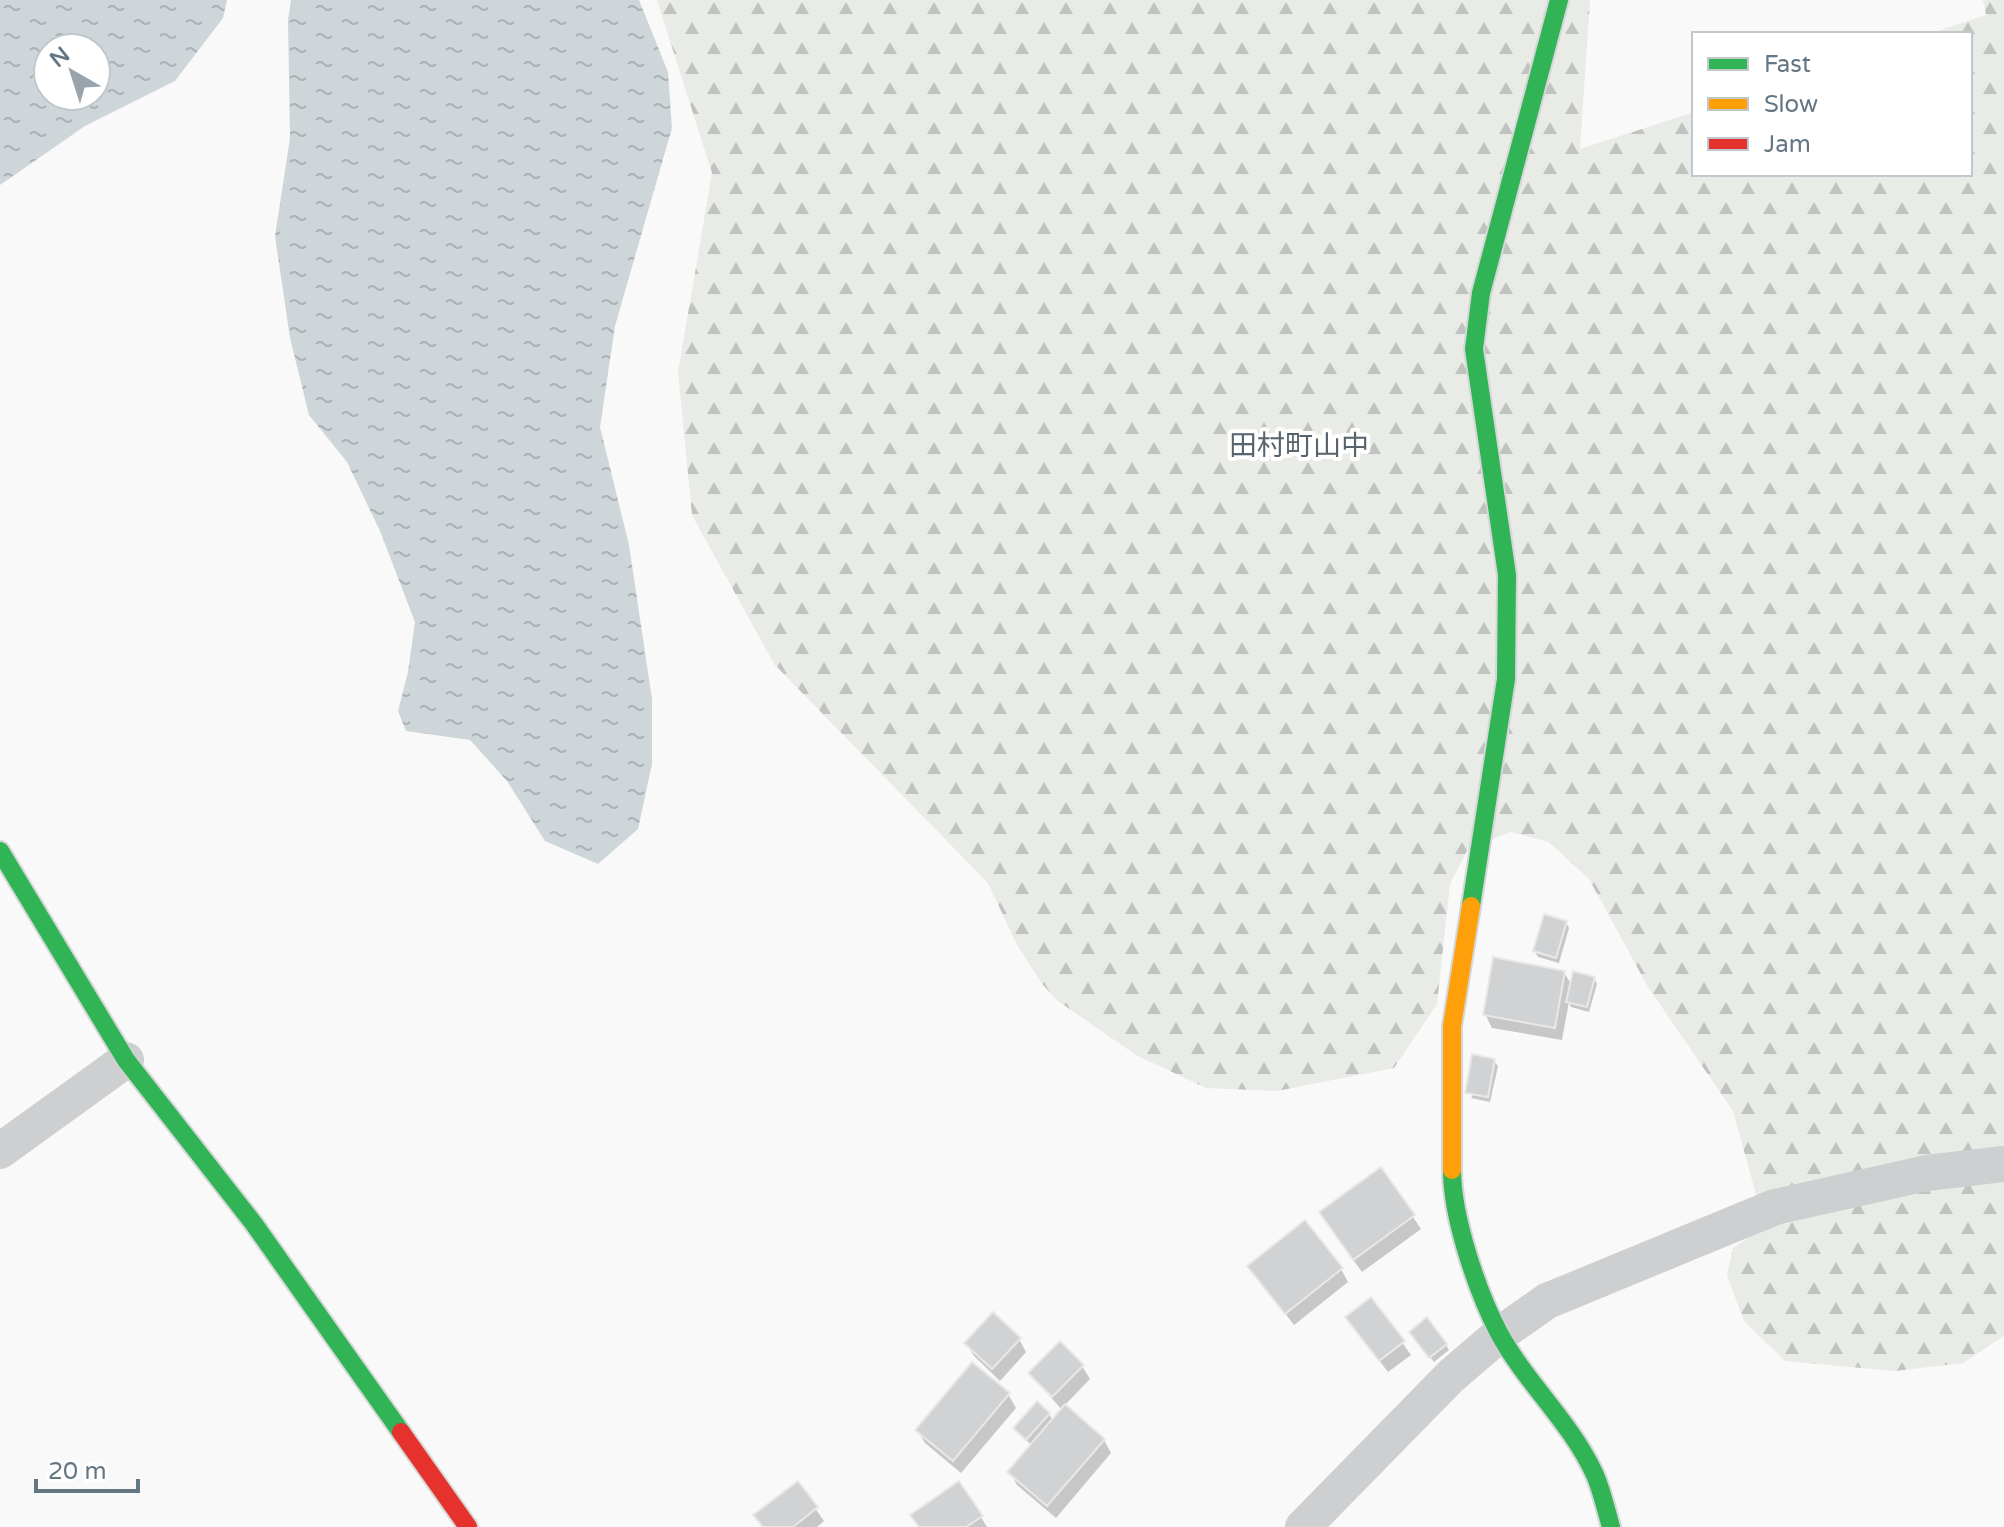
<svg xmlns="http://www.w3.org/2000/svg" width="2004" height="1527" font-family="'Varela Round','Noto Sans JP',sans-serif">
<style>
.forest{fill:url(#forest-firs)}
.water{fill:url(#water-ripples);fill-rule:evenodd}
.shadow{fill:#0003}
.building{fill:#d0d2d3;stroke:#e8e8e8;stroke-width:2}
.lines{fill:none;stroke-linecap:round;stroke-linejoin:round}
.fast-casing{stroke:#d5d6d7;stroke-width:22}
.slow-casing{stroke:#d5d6d7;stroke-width:22}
.jam-casing{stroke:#d5d6d7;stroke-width:22}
.street{stroke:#cecfd0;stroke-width:36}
.fast{stroke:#30b455;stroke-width:18}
.slow{stroke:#ff9f0a;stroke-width:18}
.jam{stroke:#e5322d;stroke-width:18}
.labels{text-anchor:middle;stroke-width:8;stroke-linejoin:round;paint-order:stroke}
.quarter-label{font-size:28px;fill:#57646e;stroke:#fff}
</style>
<defs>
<pattern id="forest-firs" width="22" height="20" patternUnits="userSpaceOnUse" patternTransform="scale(2)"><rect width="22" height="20" fill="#e8ebe6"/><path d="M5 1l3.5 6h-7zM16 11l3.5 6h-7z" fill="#c0c3c0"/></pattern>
<pattern id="water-ripples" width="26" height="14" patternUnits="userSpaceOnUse" patternTransform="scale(2)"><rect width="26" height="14" fill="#ced6d9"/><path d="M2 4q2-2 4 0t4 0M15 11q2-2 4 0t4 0" fill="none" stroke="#abb2b5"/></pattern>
</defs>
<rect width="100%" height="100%" fill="#f9f9f9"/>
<path class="forest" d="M657,0H1590L1580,149L1694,112V174H1970V34H1929L1986,15L1983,0H2004V1336L1963,1363L1895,1371L1785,1361L1744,1321L1727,1275L1733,1248L1765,1227L1733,1111L1648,987L1589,879L1549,842L1511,832L1468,849L1450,884L1437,1004L1394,1068L1277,1091L1206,1088L1136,1055L1058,1001L1043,985L1017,945L988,883L774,664L692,515L678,372L712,173Z"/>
<path class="water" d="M0,0H227L223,18L175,81L85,126L0,185ZM48,48H96V96H48Z
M291,0H639L668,72L672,128L615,326L600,427L629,545L652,699V764L638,829L598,864L545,841L507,781L470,740L406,731L398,711L408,672L415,622L380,531L347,462L309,415L290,338L275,236L290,138L288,20Z"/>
<path class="shadow" d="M1566,922L1569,928L1559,963L1538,957L1535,951Z
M1564,972L1572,986L1594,978L1597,984L1589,1012L1571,1007L1569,1002L1562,1040L1492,1028L1485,1014Z
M1494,1061L1498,1066L1490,1102L1471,1098Z
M1381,1170L1421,1229L1362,1272L1329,1226Z
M1249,1266L1341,1269L1348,1282L1294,1325Z
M1371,1299L1411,1355L1388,1372L1356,1330Z
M1415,1338L1446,1345L1449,1350L1434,1362Z
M1019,1339L1026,1352L1000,1381L974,1356L966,1343Z
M1082,1366L1090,1379L1064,1406L1104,1440L1111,1453L1056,1518L1017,1485L1010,1472L1032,1446L1015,1428L1049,1414L1053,1421L1062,1410L1030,1373Z
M1008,1394L1016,1408L961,1473L925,1443L917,1430Z
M798,1484L824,1521L817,1527H762L756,1516Z
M981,1517L987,1527H919Z"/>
<path class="building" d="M1544,914L1567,921L1556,958L1533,951Z
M1493,957L1565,971L1555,1028L1483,1015Z
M1573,971L1595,977L1587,1007L1566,1002Z
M1472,1054L1495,1059L1488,1097L1465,1093Z
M1381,1167L1415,1215L1353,1260L1319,1212Z
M1305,1220L1343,1268L1285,1314L1247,1266Z
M1371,1297L1405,1341L1379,1361L1345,1317Z
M993,1312L1021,1338L992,1369L964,1343Z
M1427,1317L1447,1344L1429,1358L1409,1332Z
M1060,1341L1084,1365L1052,1397L1028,1373Z
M972,1362L1010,1393L953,1461L915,1430Z
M1037,1401L1050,1413L1026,1440L1013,1428Z
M1065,1404L1105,1439L1047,1506L1007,1472Z
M798,1481L818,1507L793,1527H763L753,1515Z
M959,1481L983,1516L966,1527H919L910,1515Z"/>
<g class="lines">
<defs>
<path id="fast" d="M0,851L126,1060L254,1224L401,1432
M1471,906L1506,679L1507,575L1474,349L1481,293L1559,0
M1452,1170C1452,1217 1477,1291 1499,1333C1526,1383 1571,1422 1595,1475C1602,1491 1606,1510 1611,1527"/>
<path id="slow" d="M1452,1170V1026L1471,906"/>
<path id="jam" d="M401,1432L468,1527"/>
</defs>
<use href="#fast" class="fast-casing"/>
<use href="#slow" class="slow-casing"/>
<use href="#jam" class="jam-casing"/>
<path class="street" d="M0,1151L126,1060
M1303,1527L1451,1376L1500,1334L1547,1301L1775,1207L1927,1173L2004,1164"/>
<use href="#fast" class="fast"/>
<use href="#slow" class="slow"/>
<use href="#jam" class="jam"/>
</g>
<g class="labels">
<g class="quarter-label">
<text x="1299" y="455">田村町山中</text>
</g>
</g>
<rect x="1692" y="32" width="280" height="144" fill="#ffffff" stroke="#c1c8cd" stroke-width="2"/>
<rect x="1708" y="58" width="40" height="12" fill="#30b455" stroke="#c1c8cd" stroke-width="2"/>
<text x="1764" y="72" font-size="24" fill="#657683">Fast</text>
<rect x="1708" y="98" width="40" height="12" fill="#ff9f0a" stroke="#c1c8cd" stroke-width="2"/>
<text x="1764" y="112" font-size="24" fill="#657683">Slow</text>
<rect x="1708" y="138" width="40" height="12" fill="#e5322d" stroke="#c1c8cd" stroke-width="2"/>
<text x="1764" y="152" font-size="24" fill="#657683">Jam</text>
<g transform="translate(72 72) rotate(321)"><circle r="38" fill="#ffffff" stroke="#c1c8cd" stroke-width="2"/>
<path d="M0-6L14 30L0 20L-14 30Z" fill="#99a4ac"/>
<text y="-12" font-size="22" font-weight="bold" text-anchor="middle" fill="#657683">N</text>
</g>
<path d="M36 1479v12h102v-12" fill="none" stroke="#657683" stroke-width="4"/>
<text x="48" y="1479" font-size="24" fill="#657683" stroke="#ffffff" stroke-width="6" paint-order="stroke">20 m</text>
</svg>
